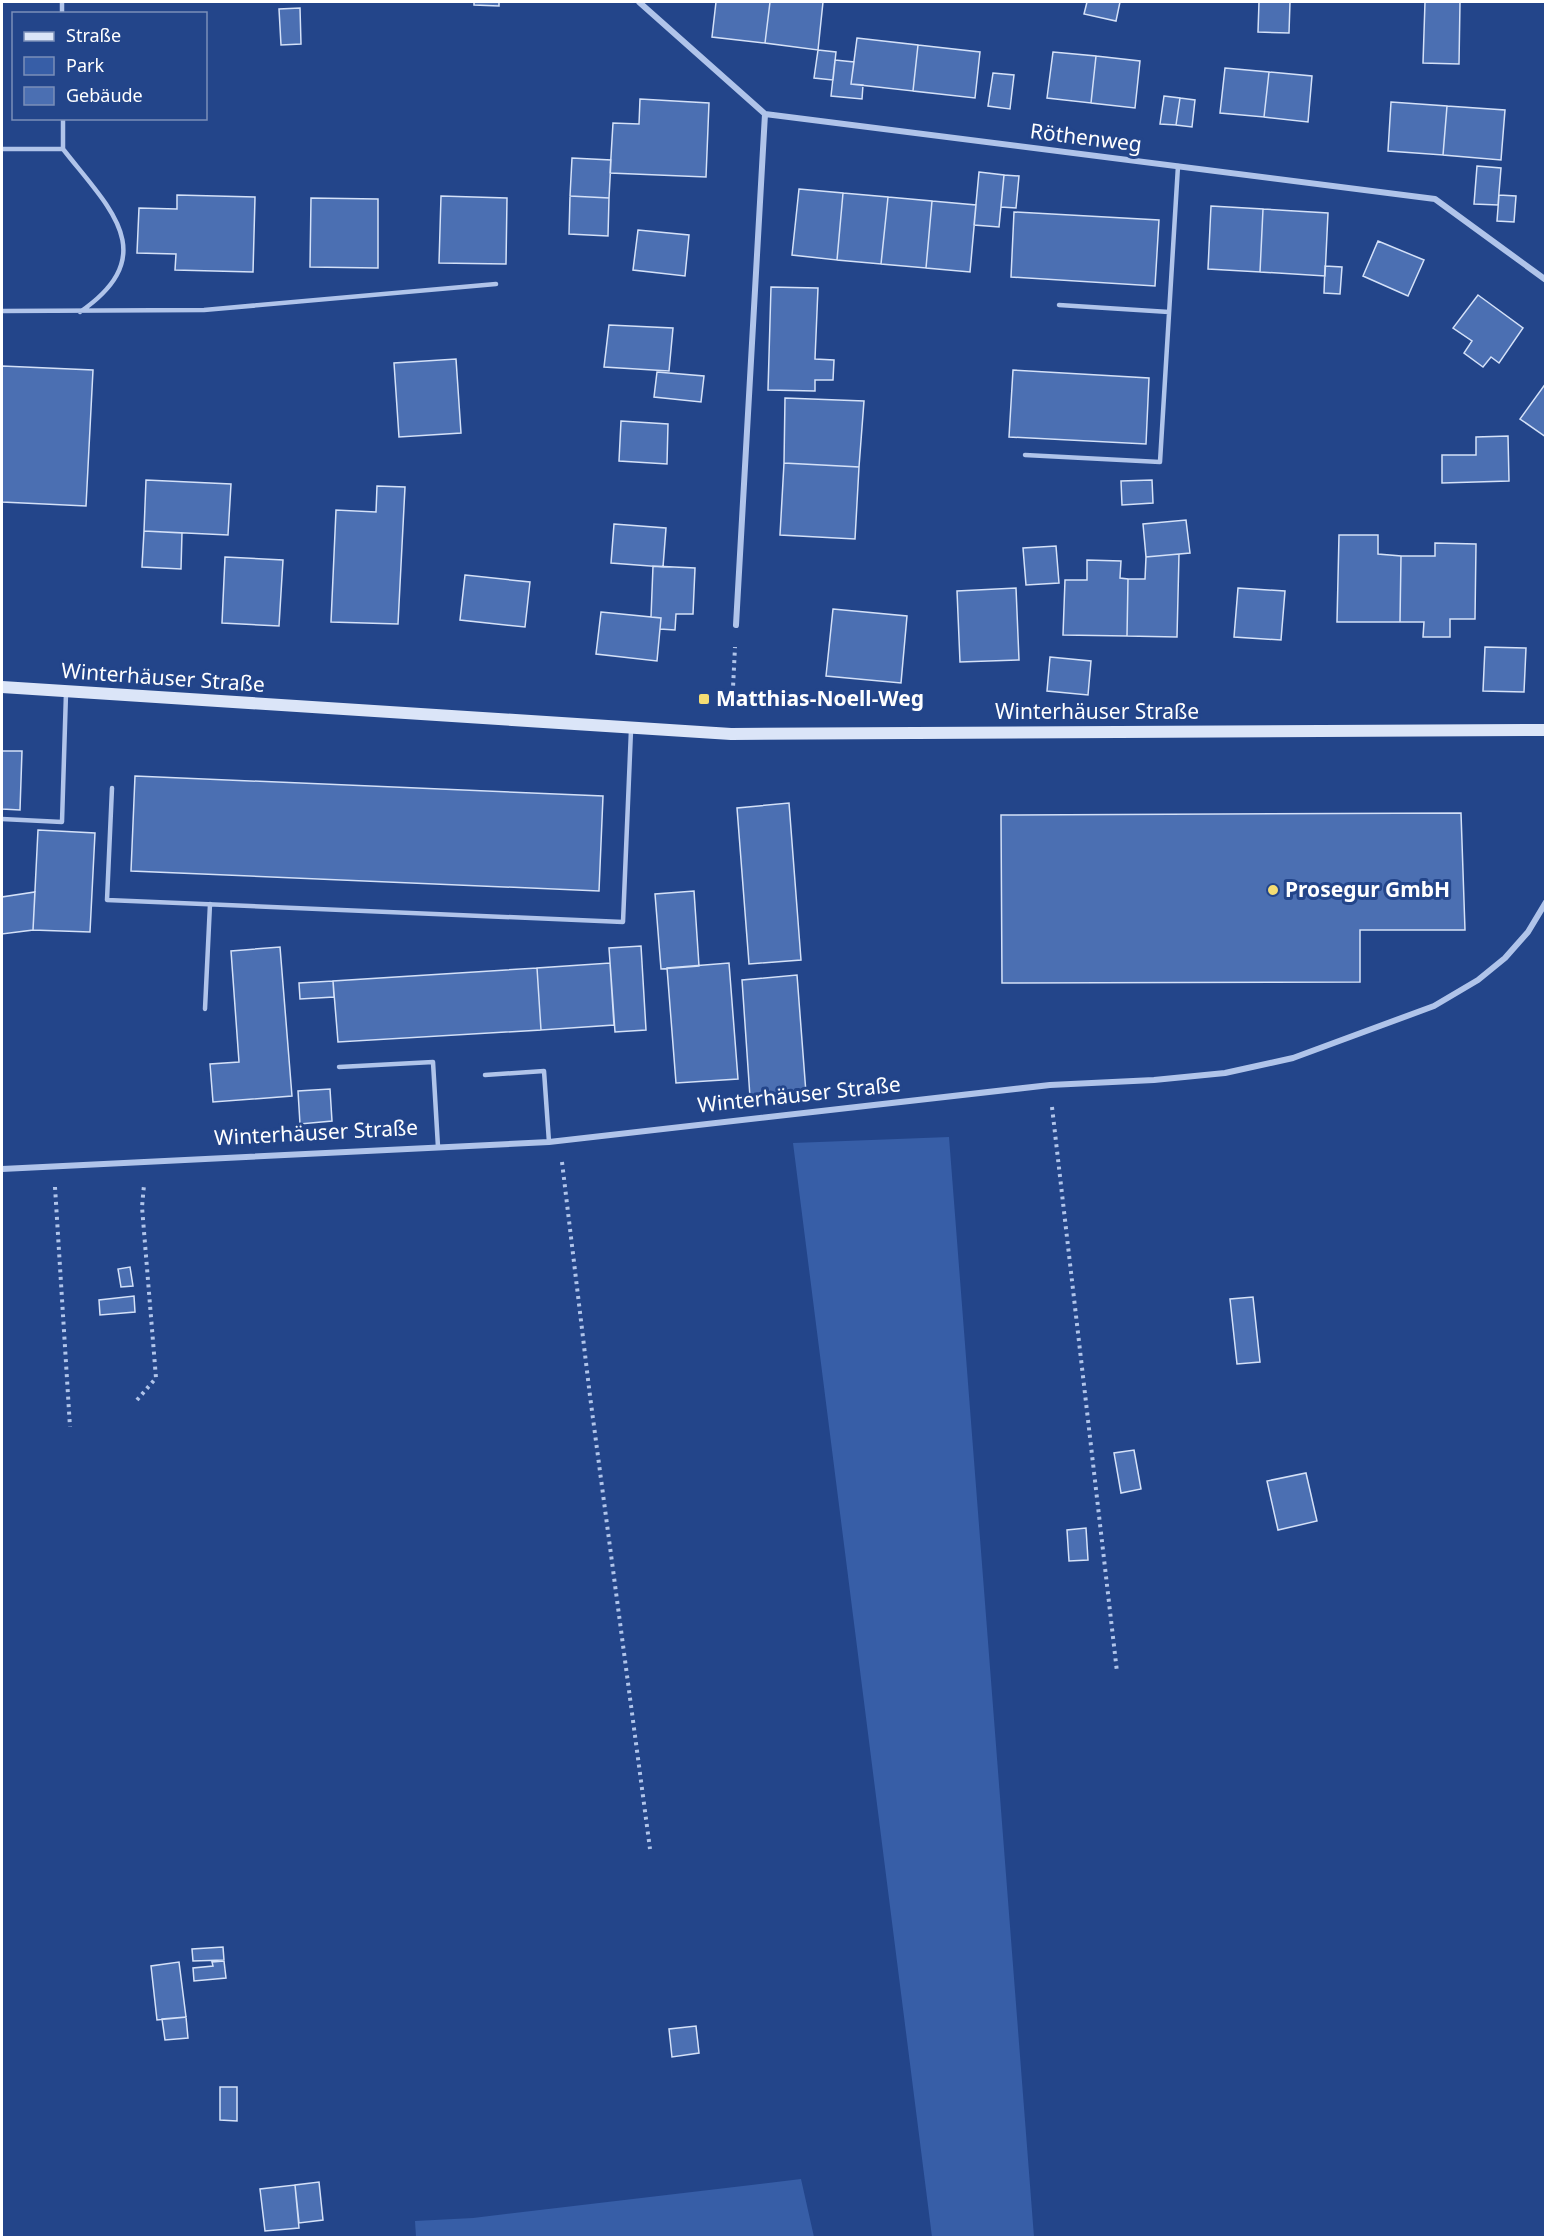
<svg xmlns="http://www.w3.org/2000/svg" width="1547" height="2239" font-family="'Noto Sans',sans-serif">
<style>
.green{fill:#375ea7}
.building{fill:#4b6fb2;stroke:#d4e1f8;stroke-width:1.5}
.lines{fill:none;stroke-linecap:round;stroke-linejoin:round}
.path{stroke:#b0c4ea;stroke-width:4;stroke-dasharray:3 4.5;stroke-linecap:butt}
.lane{stroke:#b0c4ea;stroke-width:4.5}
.street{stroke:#b0c4ea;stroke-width:6}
.secondary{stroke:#dbe5f8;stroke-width:12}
.poi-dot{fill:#f5dd73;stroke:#23458a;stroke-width:2}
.labels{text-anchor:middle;stroke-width:6;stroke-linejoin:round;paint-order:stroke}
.street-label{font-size:21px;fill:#fff;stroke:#23458a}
.poi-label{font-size:21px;font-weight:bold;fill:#fff;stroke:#23458a;text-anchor:start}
</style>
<rect width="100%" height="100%" fill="#23458a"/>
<path class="green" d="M949,1137L1034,2237H932L793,1143Z
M801,2179L814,2237H416L415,2221L473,2218Z"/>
<path class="building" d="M474,2H499V6L474,5Z
M716,2H770L765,43L712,37Z
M770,2H823L818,50L765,43Z
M1087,2H1120L1116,21L1084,14Z
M1259,2H1290L1289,33L1258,32Z
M1425,2H1460L1459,64L1423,63Z
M300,8L301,44L281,45L279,9Z
M857,38L918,45L913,91L851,84Z
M918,45L980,52L975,98L913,91Z
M818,50L836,52L833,80L814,78Z
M1053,52L1096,56L1091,103L1047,98Z
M1096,56L1140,61L1135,108L1091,103Z
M835,60L854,62L851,84L863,85L862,99L831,96Z
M1225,68L1269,72L1264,117L1220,113Z
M1269,72L1312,76L1308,122L1264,117Z
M993,73L1014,75L1010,109L988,106Z
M1164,96L1180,98L1176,125L1160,124Z
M1180,98L1195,100L1192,127L1176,125Z
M640,99L709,103L706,177L610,173L613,123L639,124Z
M1391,102L1447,106L1443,155L1388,151Z
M1447,106L1505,110L1501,160L1443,155Z
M572,158L611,160L609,198L570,196Z
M1477,166L1501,168L1498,205L1474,204Z
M979,172L1004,175L999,227L974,225Z
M1004,175L1019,176L1016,208L1001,207Z
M799,189L843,193L837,260L792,255Z
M843,193L888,197L881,264L837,260Z
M177,195L255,197L253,272L175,270L176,254L137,253L139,208L177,209Z
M1499,195L1516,196L1514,222L1497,221Z
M441,196L507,198L506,264L439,263Z
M570,196L609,198L608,236L569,234Z
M888,197L932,201L926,268L881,264Z
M311,198L378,199V268L310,267Z
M932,201L976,205L970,272L926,268Z
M1211,206L1263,209L1260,272L1208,269Z
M1263,209L1328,213L1325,276L1260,272Z
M1014,212L1159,220L1155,286L1011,277Z
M638,230L689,235L685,276L633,270Z
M1378,241L1424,260L1408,296L1363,276Z
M1325,266L1342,267L1340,294L1324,293Z
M771,287L818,288L815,359L834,360L833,380H815V391L768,390Z
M1478,295L1523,328L1499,363L1491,357L1483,367L1464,353L1472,341L1453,328Z
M609,325L673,328L669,371L604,367Z
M456,359L461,433L399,437L394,363Z
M2,366L93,370L86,506L2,502Z
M1013,370L1149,378L1146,444L1009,437Z
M657,372L704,376L701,402L654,397Z
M1546,383V437L1520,419Z
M785,398L864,401L859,467L784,463Z
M621,421L668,424L667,464L619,461Z
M1508,436L1509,481L1442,483V455H1476V437Z
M784,463L859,467L855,539L780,535Z
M146,480L231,484L228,535L144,531Z
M1152,480L1153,503L1122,505L1121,481Z
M377,486L405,487L398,624L331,622L336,510L376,512Z
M1186,520L1190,553L1146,557L1143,524Z
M614,524L666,528L663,567L611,563Z
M144,531L182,533L181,569L142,567Z
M1339,535H1378V554L1401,556L1400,622H1337Z
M1435,543L1476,544L1475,619H1450V637H1423L1424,622H1400L1401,556H1435Z
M1056,546L1059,583L1026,585L1023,548Z
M1179,554L1177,637L1127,636L1128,579H1145L1146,557Z
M225,557L283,560L279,626L222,623Z
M1087,560L1121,561L1120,578L1128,579L1127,636L1063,635L1065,580H1087Z
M653,566L695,568L693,614H676L675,630L660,629L661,618L651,617Z
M465,575L530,582L525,627L460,620Z
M1016,588L1019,660L960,662L957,591Z
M1238,588L1285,591L1281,640L1234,637Z
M833,609L907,616L901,683L826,676Z
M601,612L661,618L657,661L596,654Z
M1485,647L1526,648L1524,692L1483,691Z
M1050,657L1091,661L1088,695L1047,691Z
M2,751H22L20,810L2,809Z
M135,776L603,796L599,891L131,871Z
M789,803L801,960L749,964L737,808Z
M1461,813L1465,930H1360V982L1002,983L1001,815Z
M38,830L95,833L90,932L33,930Z
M694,891L699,966L661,969L655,894Z
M35,892L33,930L2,934V897Z
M641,946L646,1030L615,1032L609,948Z
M280,947L292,1096L213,1102L210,1064L239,1062L231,951Z
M610,963L614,1025L541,1030L537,968Z
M729,963L738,1079L676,1083L667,968Z
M537,968L541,1030L338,1042L333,981Z
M797,975L806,1093L750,1097L742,980Z
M333,981L334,997L300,999L299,983Z
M330,1089L332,1121L300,1124L298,1091Z
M130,1267L133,1286L121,1287L118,1269Z
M134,1296L135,1312L100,1315L99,1300Z
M1253,1297L1260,1362L1237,1364L1230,1299Z
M1134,1450L1141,1489L1121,1493L1114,1453Z
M1306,1473L1317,1521L1278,1530L1267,1481Z
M1086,1528L1088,1560L1069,1561L1067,1530Z
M223,1947L224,1960L193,1961L192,1949Z
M224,1961L226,1978L194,1981L193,1968L213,1966L212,1962Z
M179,1962L186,2017L157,2020L151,1966Z
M186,2017L188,2038L165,2040L162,2019Z
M696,2026L699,2053L672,2057L669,2029Z
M220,2087H237V2121L220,2120Z
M319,2182L323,2220L299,2223L295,2185Z
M295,2185L299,2228L265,2231L260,2189Z"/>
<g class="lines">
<path class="path" d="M732,708L735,647
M1052,1107L1117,1672
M562,1162L590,1396L650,1849
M55,1187L70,1427
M137,1400L156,1378L142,1207L144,1185"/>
<path class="lane" d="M62,2V14
M2,149H63V118
M63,149C108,207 164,254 80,312
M1059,305L1169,312
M2,311L204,310L496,284
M1025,455L1160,462L1178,166
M112,788L107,900L623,922L631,730
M2,819L62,822L66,693
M205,1009L210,904
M339,1067L433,1062L438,1147
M485,1075L544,1071L549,1142"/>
<path class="street" d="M639,2L765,114L1435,199L1546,280
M736,625L765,114
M2,1169L549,1142L1050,1085L1154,1080L1225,1073L1293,1058L1434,1006L1478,980L1505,958L1528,932L1546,902"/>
<path class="secondary" d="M2,687L731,734L1546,730"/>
</g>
<g class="poi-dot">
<rect x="698" y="693" width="12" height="12" rx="3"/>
<circle cx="1273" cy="890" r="6"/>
</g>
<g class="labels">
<g class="street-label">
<text transform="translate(1086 138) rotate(7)" y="7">Röthenweg</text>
<text transform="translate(163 678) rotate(4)" y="7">Winterhäuser Straße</text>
<text x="1097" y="719">Winterhäuser Straße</text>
<text transform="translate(799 1095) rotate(-6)" y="7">Winterhäuser Straße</text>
<text transform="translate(316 1133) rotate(-3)" y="7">Winterhäuser Straße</text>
</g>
<g class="poi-label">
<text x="716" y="706">Matthias-Noell-Weg</text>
<text x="1285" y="897">Prosegur GmbH</text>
</g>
</g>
<rect width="1547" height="2239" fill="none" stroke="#ffffff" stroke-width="6"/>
<rect x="12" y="12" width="195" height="108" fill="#23458a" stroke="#7b8fb9" stroke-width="1.5"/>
<rect x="24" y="32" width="30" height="9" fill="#dbe5f8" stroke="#7b8fb9" stroke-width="1.5"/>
<text x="66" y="42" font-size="18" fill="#ffffff">Straße</text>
<rect x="24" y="57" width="30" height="18" fill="#375ea7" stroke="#7b8fb9" stroke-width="1.5"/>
<text x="66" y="72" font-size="18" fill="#ffffff">Park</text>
<rect x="24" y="87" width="30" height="18" fill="#4b6fb2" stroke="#7b8fb9" stroke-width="1.5"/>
<text x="66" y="102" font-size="18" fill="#ffffff">Gebäude</text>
</svg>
